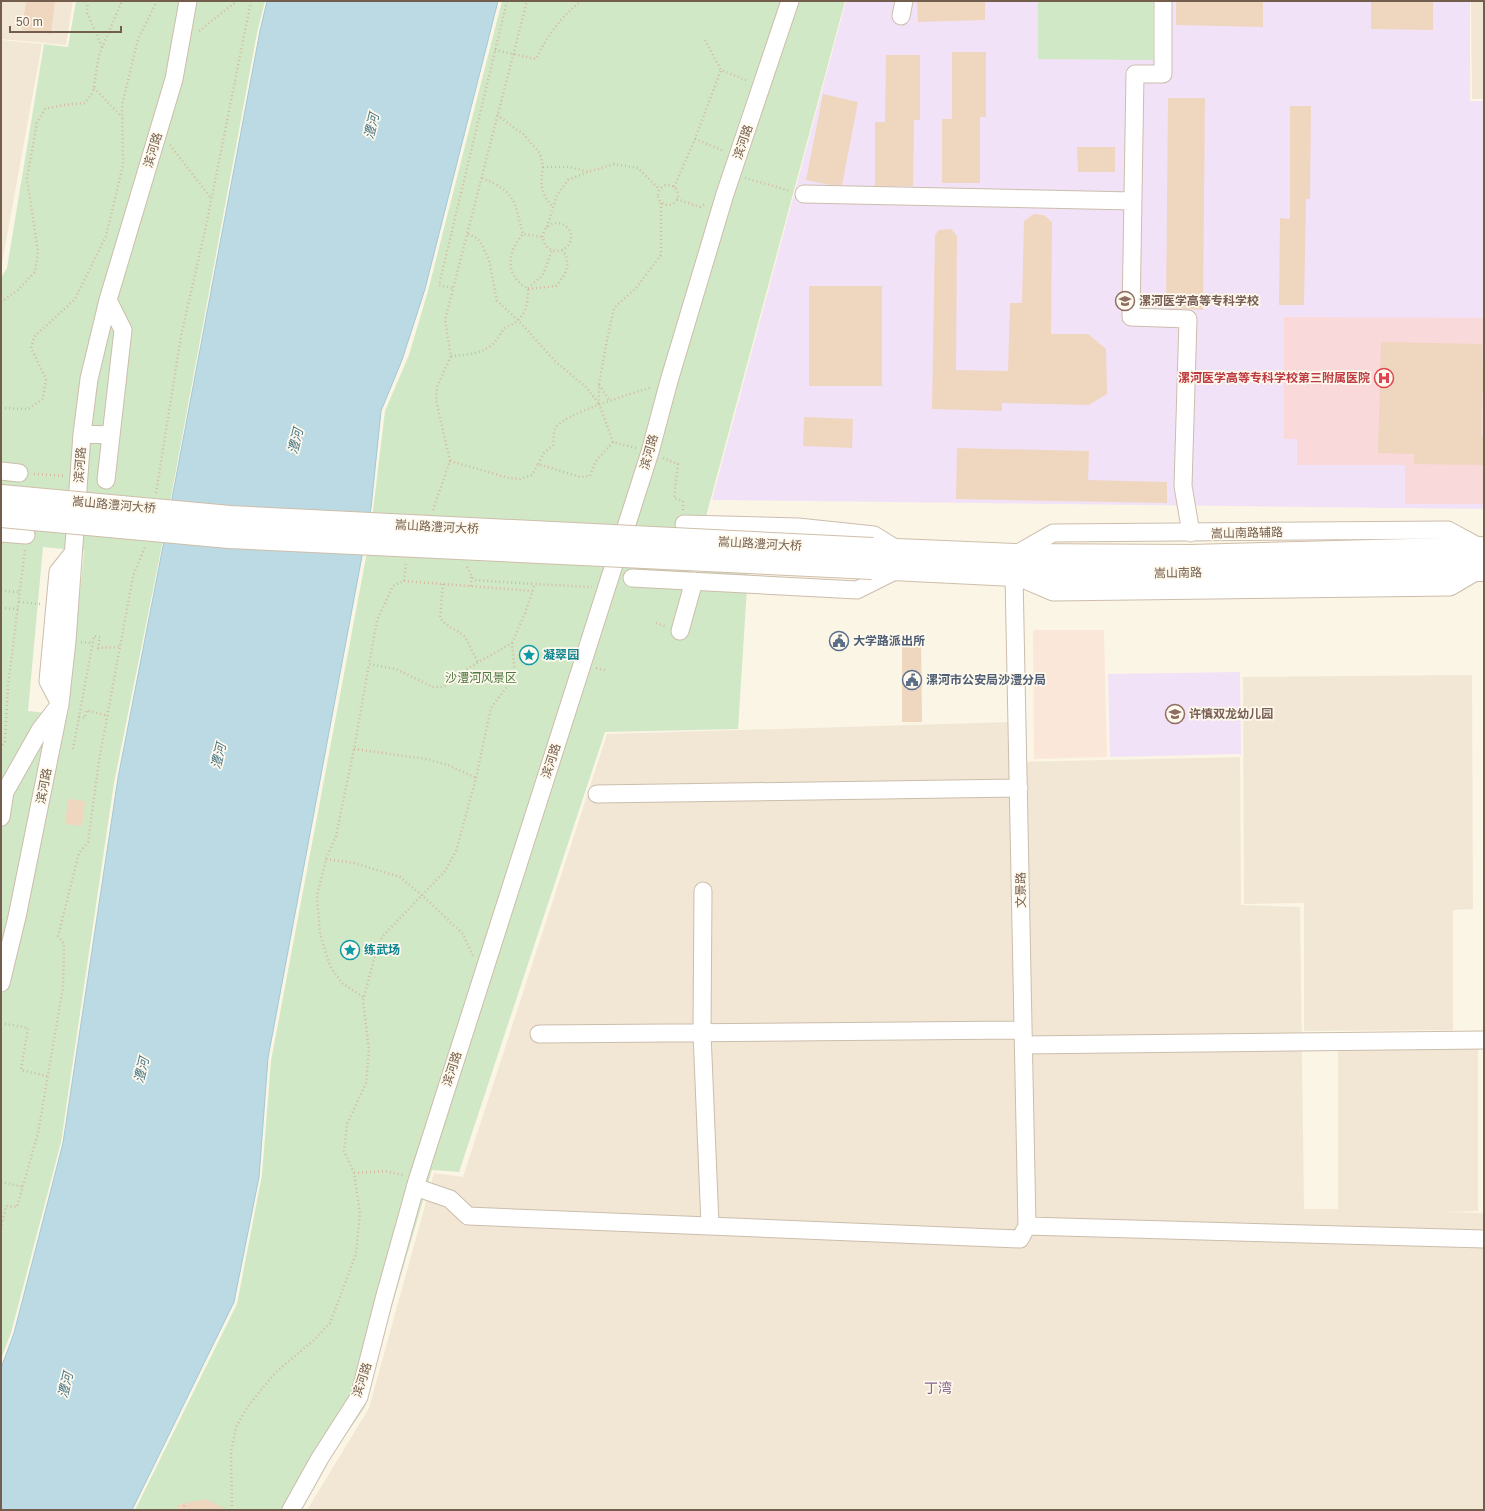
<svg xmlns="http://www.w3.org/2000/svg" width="1485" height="1511" font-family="Arial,'Noto Sans SC',sans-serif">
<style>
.residential{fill:#f2e7d4}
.commercial{fill:#fbe7da}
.education{fill:#f2e2f7}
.medical{fill:#f9d9da}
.green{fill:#d0e8c5;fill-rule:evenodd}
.water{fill:#bbdae4;stroke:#a2c9d5}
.building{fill:#efd6bf}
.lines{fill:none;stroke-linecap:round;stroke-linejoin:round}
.street-casing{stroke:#ccbdac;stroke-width:19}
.secondary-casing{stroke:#cfbeaa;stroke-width:24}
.path{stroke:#d4baa2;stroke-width:2.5;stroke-dasharray:1 3;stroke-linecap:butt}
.street{stroke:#fff;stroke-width:17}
.secondary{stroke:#fff;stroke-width:22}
.secondary-bridge-casing{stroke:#cfbeaa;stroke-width:24;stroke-linecap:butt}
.secondary-bridge{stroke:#fff;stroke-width:22}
.labels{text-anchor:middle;stroke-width:3.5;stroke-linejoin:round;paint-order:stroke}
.street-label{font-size:12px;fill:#735d4c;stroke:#fef9ec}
.education-label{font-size:12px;font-weight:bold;fill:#785e54;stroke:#fef9ec;text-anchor:start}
.health-label{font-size:12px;font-weight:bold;fill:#be3a42;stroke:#fef9ec;text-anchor:end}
.service-label{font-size:12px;font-weight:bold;fill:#4e5e75;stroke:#fef9ec;text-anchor:start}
.culture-label{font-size:12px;font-weight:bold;fill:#0d838f;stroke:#fef9ec;text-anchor:start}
.park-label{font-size:12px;fill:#4f7844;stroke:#fef9ec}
.water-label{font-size:13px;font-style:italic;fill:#477585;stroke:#fef9ec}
.quarter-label{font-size:14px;fill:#85648f;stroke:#fef9ec}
</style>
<rect width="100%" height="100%" fill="#fbf5e6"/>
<path class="residential" d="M1,1H73L66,45L1,39Z
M1471,1H1484V99H1472Z
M1,40L42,44L1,269Z
M1472,675L1473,909L1453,910V1030L1304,1031V903L1244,904L1243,677Z
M1011,722V762L1240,757L1241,905L1300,907L1304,1209H1338V1049H1478V1211L1446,1212L1484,1213V1510H307L369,1408L434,1173L463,1177L607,734Z"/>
<path class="commercial" d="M1033,630H1104L1107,757L1034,759Z"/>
<path class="education" d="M846,1H1470V101H1484V509L712,500Z
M1240,672L1241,754L1110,757L1108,674Z"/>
<path class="medical" d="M1284,317L1484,318V504H1405V465H1297V439H1284Z"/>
<path class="green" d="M76,1H265L257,33L163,540L114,783L61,1142L11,1333L1,1359V278L7,268L44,44L68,47ZM43,547L84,551L68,715L28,711Z
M502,1H845L691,572H748L738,729L605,732L459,1172L432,1170L386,1326L365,1407L294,1510H135L237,1304L262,1175L271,1061L370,536L385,411L409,355L428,291Z
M1038,1H1153V60L1038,59Z"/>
<path class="water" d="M267,1H498L425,289L402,360L381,411L371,508L268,1058L259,1177L234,1302L132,1510H1V1368L14,1333L63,1143L118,778L164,541L260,31Z"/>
<path class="building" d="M26,1H55L51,34L22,30Z
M917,1H985V20L918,22Z
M1176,1H1263V27L1176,25Z
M1371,1H1433V30L1371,29Z
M952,52H986V117H980V183H942V119H952Z
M886,55H920V120H914L913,186H875V122H885Z
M823,94L858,102L842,185H830L806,180Z
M1168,98H1205L1203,310L1166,308Z
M1290,106H1311L1310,199H1306L1304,305H1279L1280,218L1290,219Z
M1077,147H1115V172H1078Z
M1034,214L1044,215L1052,222L1051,334H1088L1106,349L1107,394L1089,405L1002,403V411L932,409L935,235L939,230L951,229L957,236L956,370L1008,371L1010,303H1022L1024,221Z
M809,286H882V386H809Z
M1381,342L1482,344L1484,393H1482L1481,435L1484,437V465L1414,464V454L1378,453Z
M804,417L853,419L852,448L803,446Z
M957,448L1089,451L1088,480L1167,482V503L956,499Z
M902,638H921L922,722H902Z
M68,799L85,801L82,826L65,824Z
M206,1499L228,1510H178L177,1505Z"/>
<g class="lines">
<defs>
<path id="street" d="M1163,1V74H1135L1131,317L1188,319L1183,486L1191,533
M901,16L904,1
M804,194L1133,201
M82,434L110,435
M1,471L19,473
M106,480L123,330L108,300
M684,524L798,527L874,535L898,550
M1,533L26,535
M1018,577L1053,592L1450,587L1479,570
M632,578L857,590L897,570
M680,631L694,581
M1,792H5L40,730L60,704L48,681L58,572L73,553
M597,794L1019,788
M1,817L5,792
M703,891L702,1033L710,1225
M1,983L17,917L60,704L67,641L82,434L89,379L108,300L174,79L188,1
M539,1034L1023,1030
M1024,1045L1484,1040
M415,1187L450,1199L468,1216L1020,1239L1027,1226
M1027,1226L1014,575L1015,555L1053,533L1448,530L1481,548
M1027,1226L1484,1239
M291,1510L320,1458L359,1397L384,1299L417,1181L650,452L669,381L725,194L790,1"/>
<path id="secondary" d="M873,549L1015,555L1191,556L1484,548
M872,568L1014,575L1484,570"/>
</defs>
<use href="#street" class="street-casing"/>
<use href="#secondary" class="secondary-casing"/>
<path class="path" d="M88,1L87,13L102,47
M199,31L237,1
M705,40L721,70L748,81
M495,50L536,59C547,36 561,17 581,1
M94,88L122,117
M497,115L523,134L540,153L543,167H570L588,172L614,164L638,168L659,189
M695,139L724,151
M170,145L211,198
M543,167C540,183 541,194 552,206
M482,178C516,192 514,200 523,234
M745,178L791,191
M658 195a10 10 0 1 1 20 0a10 10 0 1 1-20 0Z
M674,187L695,139L721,70
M677,199L700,207L706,204
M543 237a14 14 0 1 1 28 0a14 14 0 1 1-28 0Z
M547,227L557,195L568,180L588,172
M468,234L477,238L482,245L489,260L497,301L518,320L555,361L587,388L599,404
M452,288L439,285L507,1
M528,288L543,275L552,250
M528,289L556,286C565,276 573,262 562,250
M1,302L18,290L35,272L38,252L27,178L37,123L45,109L63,105L85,103L93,92L99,55L122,1
M451,356C465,355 483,354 494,343C498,338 501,333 505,328C509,325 515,324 518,320C527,312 528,300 528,289C504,275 507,252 523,234L543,237
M599,385L610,401
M1,408L28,409L43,399L46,379L31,348L34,337L75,299L106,236L123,165L122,105L138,39L157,1
M613,442L599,404V384L607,340L614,308L636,288L661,255V202
M663,458L678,464L674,498L683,501V510
M450,461L509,478L520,479L532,475L538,464L580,477L590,476L596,461L613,442L636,448
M538,464L544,453L553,445C554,440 553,433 555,429C563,413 632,394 652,387
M34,474L65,476
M156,493L181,336L206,226L251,1
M433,510L450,461L436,400L437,387L451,356L445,320L527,1
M467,567L474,580L535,584
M404,581L532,591
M443,584L440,618C449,629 455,628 464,636C467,639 474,656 478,662
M471,586V575
M1,591L20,592
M19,602L40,604
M1,608L18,609
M656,623L665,626
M81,642L93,643
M512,643L525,613L535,584L592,587
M596,668L607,671
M79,717L85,718L87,710L108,716
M1,749L5,741L8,686L25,550
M73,749L94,636L100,637L98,648L121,647
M354,749L427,759L448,765L476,778
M326,859L354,863L400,877L423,896L463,934L473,956
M363,997L342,983L330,966L320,934L317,896L326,859L336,836L354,749L369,664
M1,1023L28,1028L21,1070L47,1076
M354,1173L385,1171L403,1175
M1,1182L23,1187
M1,1229L6,1206L17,1207L38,1133L63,987L64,944L58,936L79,853L88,842L99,761L133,576L145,547
M183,1510L185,1502
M232,1510L231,1452L236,1427L248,1406L276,1372L314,1340L330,1323L356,1254L360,1213L354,1173L344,1151L347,1124L366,1083L369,1050L363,1001L375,955L382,937L445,871L456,851L476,778L491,708L515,676L512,643L470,667L444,687H433L396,669L369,664L377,620L393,586L404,581L406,564"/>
<use href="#street" class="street"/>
<use href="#secondary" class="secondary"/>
<defs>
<path id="secondary-bridge" d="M1,496L230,517L873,549
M1,516L229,537L872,568"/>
</defs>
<use href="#secondary-bridge" class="secondary-bridge-casing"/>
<use href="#secondary-bridge" class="secondary-bridge"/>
</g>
<defs>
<symbol id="university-ring" viewBox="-11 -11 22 22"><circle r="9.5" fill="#fef9ec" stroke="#8d6e63" stroke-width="1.5"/><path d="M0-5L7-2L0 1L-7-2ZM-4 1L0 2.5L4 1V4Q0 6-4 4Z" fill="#8d6e63"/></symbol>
<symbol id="hospital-ring" viewBox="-11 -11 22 22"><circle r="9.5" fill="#fef9ec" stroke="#e0444e" stroke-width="1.5"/><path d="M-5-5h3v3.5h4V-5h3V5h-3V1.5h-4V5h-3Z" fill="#e0444e"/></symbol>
<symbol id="civic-ring" viewBox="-11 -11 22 22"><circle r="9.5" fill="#fef9ec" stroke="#5c6f8a" stroke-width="1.5"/><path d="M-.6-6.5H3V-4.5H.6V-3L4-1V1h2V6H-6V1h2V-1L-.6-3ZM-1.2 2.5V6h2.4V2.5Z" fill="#5c6f8a"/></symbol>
<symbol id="sight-ring" viewBox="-11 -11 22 22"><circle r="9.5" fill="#fef9ec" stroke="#0f9aa8" stroke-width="1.5"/><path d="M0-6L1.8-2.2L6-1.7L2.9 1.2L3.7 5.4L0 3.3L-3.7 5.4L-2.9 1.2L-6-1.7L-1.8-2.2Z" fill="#0f9aa8"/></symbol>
<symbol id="school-ring" viewBox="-11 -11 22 22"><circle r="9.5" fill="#fef9ec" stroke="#8d6e63" stroke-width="1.5"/><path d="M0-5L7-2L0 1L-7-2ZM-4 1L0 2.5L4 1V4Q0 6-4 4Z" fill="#8d6e63"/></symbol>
</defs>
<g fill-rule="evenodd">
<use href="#university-ring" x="1114" y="290" width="22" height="22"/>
<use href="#hospital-ring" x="1373" y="367" width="22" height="22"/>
<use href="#civic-ring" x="828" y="630" width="22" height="22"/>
<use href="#sight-ring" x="518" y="644" width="22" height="22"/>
<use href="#civic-ring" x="901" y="669" width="22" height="22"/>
<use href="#school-ring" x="1164" y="703" width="22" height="22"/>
<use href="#sight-ring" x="339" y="939" width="22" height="22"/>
</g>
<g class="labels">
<g class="street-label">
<text transform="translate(743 142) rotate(-71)" y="4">滨河路</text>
<text transform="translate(153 150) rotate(-73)" y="4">滨河路</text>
<text transform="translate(649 452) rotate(-74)" y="4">滨河路</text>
<text transform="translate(80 465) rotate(-86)" y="4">滨河路</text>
<text transform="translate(114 505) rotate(5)" y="4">嵩山路澧河大桥</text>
<text transform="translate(437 527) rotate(3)" y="4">嵩山路澧河大桥</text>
<text transform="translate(1247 533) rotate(-1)" y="4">嵩山南路辅路</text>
<text transform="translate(760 544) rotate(3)" y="4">嵩山路澧河大桥</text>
<text transform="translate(1178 573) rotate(-1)" y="4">嵩山南路</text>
<text transform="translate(551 761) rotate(-72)" y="4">滨河路</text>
<text transform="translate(44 786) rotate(-79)" y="4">滨河路</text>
<text transform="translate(1021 890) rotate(-91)" y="4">文景路</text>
<text transform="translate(452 1069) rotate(-72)" y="4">滨河路</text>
<text transform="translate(362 1380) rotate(-72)" y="4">滨河路</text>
</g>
<g class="education-label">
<text x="1139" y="305">漯河医学高等专科学校</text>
<text x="1189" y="718">许慎双龙幼儿园</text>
</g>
<g class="health-label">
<text x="1370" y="382">漯河医学高等专科学校第三附属医院</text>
</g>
<g class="service-label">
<text x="853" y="645">大学路派出所</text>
<text x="926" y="684">漯河市公安局沙澧分局</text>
</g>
<g class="culture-label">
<text x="543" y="659">凝翠园</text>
<text x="364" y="954">练武场</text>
</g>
<g class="park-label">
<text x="481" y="682">沙澧河风景区</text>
</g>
<g class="water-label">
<text transform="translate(371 126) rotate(-76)" y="5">澧河</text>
<text transform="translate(295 441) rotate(-76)" y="5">澧河</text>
<text transform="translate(218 756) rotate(-76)" y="5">澧河</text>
<text transform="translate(141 1070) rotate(-76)" y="5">澧河</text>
<text transform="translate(65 1385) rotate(-76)" y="5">澧河</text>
</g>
<g class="quarter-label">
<text x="938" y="1393">丁湾</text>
</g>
</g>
<rect width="1485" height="1511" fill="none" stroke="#735d4c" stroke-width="4"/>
<path d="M10 26v6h111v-6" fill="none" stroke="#735d4c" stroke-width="2"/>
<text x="16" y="26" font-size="12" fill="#735d4c" stroke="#fef9ec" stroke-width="3" paint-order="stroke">50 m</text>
</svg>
